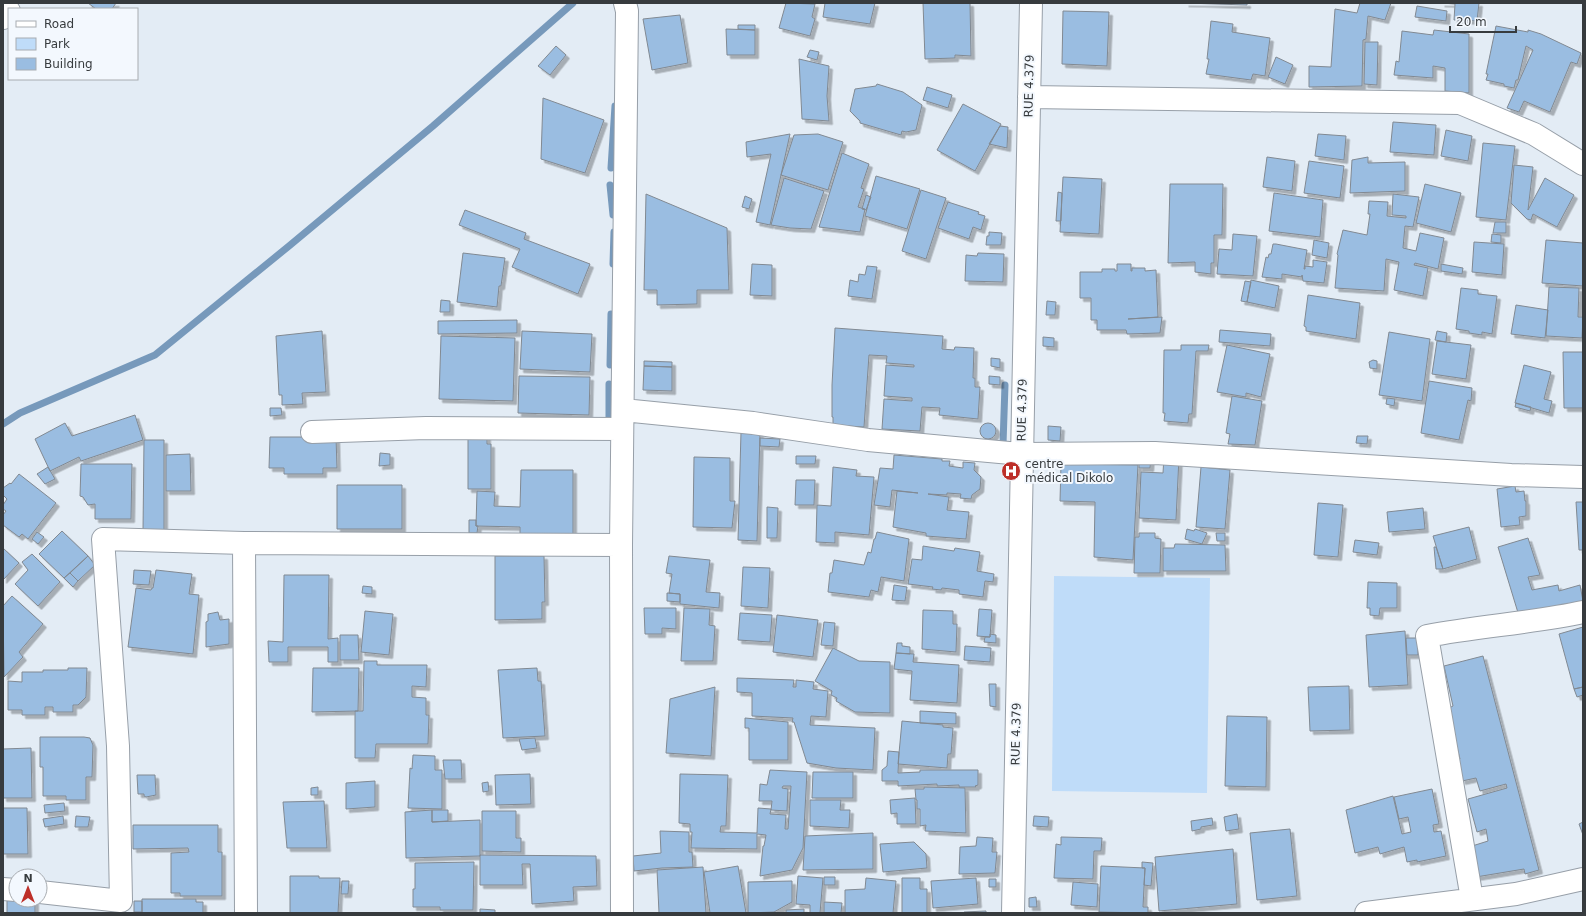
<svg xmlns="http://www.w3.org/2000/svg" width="1586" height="916" font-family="'DejaVu Sans',sans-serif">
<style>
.green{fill:#bfdcf9}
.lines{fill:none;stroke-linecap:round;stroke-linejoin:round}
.stream{stroke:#79b;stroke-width:7}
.building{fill:#9abde1;stroke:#818992;filter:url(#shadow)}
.minor-casing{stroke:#979fa8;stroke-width:24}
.minor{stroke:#fff;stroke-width:22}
.labels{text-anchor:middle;stroke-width:4;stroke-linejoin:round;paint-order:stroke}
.street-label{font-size:12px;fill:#373b3e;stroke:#f3f8fe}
.poi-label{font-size:12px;fill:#373b3e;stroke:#f3f8fe;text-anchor:start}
</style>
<defs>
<filter id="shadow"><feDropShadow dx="3.5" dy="3.5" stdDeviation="0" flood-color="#0004"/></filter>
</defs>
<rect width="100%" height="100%" fill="#e3ecf5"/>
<path class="green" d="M1054,576L1210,578L1207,793L1052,791Z"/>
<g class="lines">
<path class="stream" d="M611,168L615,106
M610,185L613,215
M613,264L614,232
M610,365L611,314
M609,418V384
M3,424L20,413L155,355L289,246L433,126L573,3
M1003,444L1005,385"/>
</g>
<path class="building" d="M88,3H116L112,9H96Z
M786,3L815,4L812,17L815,19L810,36L779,28Z
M825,3H875L870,24L823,17Z
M923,3H970L971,56L955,55V58L925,59Z
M1185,3H1247V5Z
M1360,3H1391L1385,20L1368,16L1366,39L1363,40L1362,86L1309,87V66L1331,67L1335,9L1357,13Z
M1441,3H1479L1477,21L1454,20L1455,4Z
M1417,6L1447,11L1446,21L1415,17Z
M1063,11L1109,12L1107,66L1062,64Z
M680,15L688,63L652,70L643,19Z
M1211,21L1233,24L1232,32L1270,38L1265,76L1253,74L1251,80L1206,74L1209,59H1207Z
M738,25H755V30L738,29Z
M1496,26L1528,32V30L1541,34L1581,53L1577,64L1571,62L1550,112L1524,101L1519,112L1507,108L1533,50L1526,46L1518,80H1516L1514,88L1504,86V84L1486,80L1488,74H1486Z
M726,29L755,30V55H727Z
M1434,30L1469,34V93L1445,91V68L1433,66V78L1394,75L1396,61L1399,62L1402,31L1433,35Z
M1365,42H1378L1377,85L1364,84Z
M556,46L566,55L550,75L538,66Z
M810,50L819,52L817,60L807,57Z
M1276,57L1293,65L1285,84L1268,77Z
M799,59L829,66L827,96L829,121L802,119Z
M877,84L903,92L922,105L916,130L906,132L902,131L901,135L860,123V121L850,111L855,89L876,86Z
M927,87L952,95L948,108L923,100Z
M543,98L604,120L585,173L541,159Z
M963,104L1001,124L975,171L937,150Z
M1393,122L1436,125L1434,155L1390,152Z
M1000,126L1008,127L1007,148L989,144Z
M1446,130L1472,136L1468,161L1441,156Z
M790,134L770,225L756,222L771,154L747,157L746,142Z
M818,134L843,142L828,190L781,175L794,135Z
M1318,134L1346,136L1344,160L1315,156Z
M1483,143L1515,146L1506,220L1476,217Z
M842,153L869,164L861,188L864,189L858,207L865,209L860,232L819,227Z
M1267,157L1295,161L1292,191L1263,187Z
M1368,157V163L1405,162V191L1350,193L1352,160Z
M1309,161L1344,166L1340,198L1304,193Z
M1514,165L1533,167L1528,210L1545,178L1574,195L1557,227L1533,214L1531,220L1527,219L1511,203Z
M876,176L920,189L907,229L865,216Z
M1063,177L1102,179L1099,234L1060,232Z
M784,178L824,191L811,229L790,228L771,225Z
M1170,184H1223L1222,235H1214V263H1211V274L1195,272V262L1168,263Z
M1425,184L1461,193L1451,232L1416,223Z
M921,190L946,198L926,259L902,251Z
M1058,192L1062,193L1061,221H1056Z
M1274,193L1323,200L1320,237L1269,231Z
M646,194L727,228L729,290H697V304L657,305V290H644Z
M1393,194L1419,197L1413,227L1405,226L1403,248L1416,251L1420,233L1444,238L1438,269L1415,263L1414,265L1428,268L1423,296L1394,290L1399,262L1386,259L1384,291L1335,288L1338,255L1337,254L1343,230L1367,235L1370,214H1368L1369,201L1388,202L1387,216L1406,218V216L1392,215Z
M866,195L871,197L866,210L862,209Z
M745,196L752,199L749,209L742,207Z
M948,202L979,212L978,214L985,216L981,230L973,227L969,239L938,228Z
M465,210L526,233L524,239L590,264L578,294L512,267L520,249L459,225Z
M1495,222H1506V233H1493Z
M989,232L1002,233L1001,245H986L987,236H989Z
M1233,234L1257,236L1253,276L1217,274L1219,249L1232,250Z
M1492,234L1501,235V243L1491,242Z
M1314,240L1329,243L1327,258L1312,255Z
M1546,240L1583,243V286L1542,283Z
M1474,242L1504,244L1502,275L1472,272Z
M1273,244H1276L1307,250L1304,269H1305V266L1313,267V260L1327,262L1324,283L1303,281L1302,275V277L1282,274V279L1262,277L1266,257L1268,258L1269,254H1271Z
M463,253L505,258L501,286H499L497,307L457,302Z
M978,253L1004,254L1003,282L965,281L966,255L977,256Z
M752,264L772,265V296L750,295Z
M1117,264H1131V271H1132V268H1145V271L1156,270L1158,317L1128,319L1162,317L1160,333L1127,334L1126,330H1097V320H1091V298H1080V272H1102V269H1115V271H1117Z
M1441,264L1463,268L1462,274L1441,271Z
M867,266L877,267L872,299L848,296L850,280L858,282L859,274L865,275Z
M1251,280L1279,286L1275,308L1247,302Z
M1245,281L1251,282L1247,302L1241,301Z
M1549,287L1579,288L1578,317H1583L1582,338L1546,336Z
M1461,288L1478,290V294L1497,296L1492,334L1482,332V335L1469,333V331L1456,329Z
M1308,295L1360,303L1356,339L1306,331V327L1304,326Z
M441,300L450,301V312H440Z
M1047,301L1056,302L1055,315H1046Z
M1516,305L1548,310L1545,338L1511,334Z
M517,320V333L438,334V321Z
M835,328L943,336L942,349L954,350L955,347L974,348L973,378H975V387H980L978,419L939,415L940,408L922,407L920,431L882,429L884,399L912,401V398L884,396L886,365L914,367V365L886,363L887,356L869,355L864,427L833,425V417H832V385Z
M1220,330L1271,334L1270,346L1219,342Z
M322,331L326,392L302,393L303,404L282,405V395H279L276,336Z
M522,331L592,334L590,372L520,369Z
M1437,331L1447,333L1446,342L1435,340Z
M1389,332L1430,339L1422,401L1379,395Z
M441,336L515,338L513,401L439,399Z
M1043,337L1054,338V347L1043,346Z
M1437,341L1471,345L1466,379L1432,374Z
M1181,345H1209L1208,351H1196L1192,414H1189L1188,423L1164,421L1165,413H1163L1164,350H1181Z
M1227,345L1270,354L1261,397L1246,393V397L1217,392Z
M1563,352H1583V408H1564Z
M991,358L1000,359V368L991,366Z
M1373,360L1377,361V369L1370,368L1369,362Z
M644,361L672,362V367L644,366Z
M1524,365L1551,372L1544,399L1552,401L1549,413L1515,403Z
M644,366L672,367V391L643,390Z
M519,376L590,377L589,415L518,413Z
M989,376L1000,377V385L989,384Z
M1429,381L1472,388L1471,401L1468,400L1459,440L1421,433Z
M1232,396L1262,401L1255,445L1228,444L1230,434L1226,433Z
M1387,398L1395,399L1394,406L1386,404Z
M1516,403L1531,407L1530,411L1515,407Z
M270,408H281L282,415L270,416Z
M135,415L143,440L81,461L79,457L50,471L35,439L65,423L72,436Z
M980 431a8 8 0 1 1 16 0a8 8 0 1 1-16 0Z
M1048,426L1061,427L1060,441L1048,440Z
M741,432L760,433L757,541L738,540Z
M468,433H487V444H491V489H468Z
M1357,436H1368L1367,444L1356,443Z
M270,437H336L337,468H323V474H284V468H269Z
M760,438L780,439L779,447L760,446Z
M144,440H164V531H143Z
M380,453L390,454V465L379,466Z
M190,454L191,491H166V455Z
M894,455L942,459V461H950L949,466L963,468V462L975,463L974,470L981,477L980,489L972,495L971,499L960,498L961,494L947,493V495L928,494L949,497L947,510L969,512L966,539L926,536V533L893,527L897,491L918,493L892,490L890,507L874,505L880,468L893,469Z
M1139,455L1151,456L1150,468H1139Z
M796,456H816L815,464H796Z
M1164,456L1179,457L1176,520L1139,518L1141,472L1163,473Z
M694,457L730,458V501H735L732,528L693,527Z
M81,464H132L131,519H95V504L88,505L83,497L80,496Z
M1061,464L1138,465L1133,560L1094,557L1095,502L1060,501Z
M48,467L55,479L45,484L37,474Z
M833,467L857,470L856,476L874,477L869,535L835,532V543L816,542L817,505L831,506Z
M1201,467L1230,470L1225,529L1196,527Z
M521,470H573V537H520V527L476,526L477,491L495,492L494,506L520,507Z
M19,474L56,503L28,539L22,534L19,537L3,525V515L6,511L3,509V505L7,499L3,495V488L10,483L11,484Z
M796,480H815L814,505H795Z
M337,485H402V529H337Z
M1515,486L1516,492L1524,491L1525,501H1526V516L1519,517L1520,525L1501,527L1497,489Z
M1576,502H1583V550H1579Z
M1318,503L1343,505L1338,557L1314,555Z
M767,507L778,508L777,538H767Z
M1423,508L1425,529L1389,532L1387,512Z
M469,520H476V526H478L477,533H469Z
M1469,527L1477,559L1443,569L1433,536Z
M1187,529L1194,531L1195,529L1207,533L1202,544L1185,539Z
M62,531L88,556L64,578L39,554Z
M37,532L44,537L38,544L32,539Z
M877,532L909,539L904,581L881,577L878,592L871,590L869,597L828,592L830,573H832L834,560L864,565L868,552L871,553L874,539H875Z
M1139,533H1155V538L1161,539L1160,573H1134L1135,537H1139Z
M1216,533H1225V541H1217Z
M1528,538L1540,575L1528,577L1532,590L1558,585L1559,591L1580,585L1583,601L1519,616L1498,547Z
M1355,540L1379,543L1377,555L1353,552Z
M1175,544L1225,545L1226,571H1163V548H1174Z
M923,546L954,551L955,548L980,552L977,571L994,574L993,582L985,581L983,597L959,594V590L942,588L941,590L932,589L933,587L908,584L912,559L922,560Z
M1434,547H1436L1443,569H1436Z
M3,548L19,563L3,580Z
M32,554L60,582L38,606L15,584L28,570L22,562Z
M88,556L95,565L78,581L70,573Z
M495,556H544L545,602H542V619L495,620Z
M669,556L710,560L706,592L720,593L719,608L680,604V594L669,593L672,574L666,573Z
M743,567L770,568L768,608L741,606Z
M134,570L151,571L149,585L133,584Z
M156,570L192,574L189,594L199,595L193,654L128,647L136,588L151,590L152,588H153Z
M70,573L78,581L73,587L64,578Z
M284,575H329L328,639L338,638V662H328V647H288V662H269L268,641L283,642Z
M1368,582L1397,583V608H1380L1379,616L1370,615V608H1367Z
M894,585L907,587L905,601L892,600Z
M363,586L372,587V594L362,593Z
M667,593L680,594V602L667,601Z
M12,596L43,624L19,652L23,657L4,677L3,606Z
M644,608H676V629L662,628V634H645Z
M684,608L710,609L709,625L715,626L713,661H681Z
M979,609L992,610L990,637L977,636Z
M923,610L953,611V624H957L956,652L922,649Z
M365,611L393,614L389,655L361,652Z
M218,612L220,620L229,619V644L206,647V622L208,621V614Z
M740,613L772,615L770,642L738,640Z
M777,615L818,620L813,657L773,652Z
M824,622L835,623L833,646L821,645Z
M1583,627V687L1574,689L1559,634Z
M1405,631L1408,685L1369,687L1366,635Z
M990,634L996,635V643L984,642L985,637H990Z
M340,635H358L359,660H340Z
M1406,638H1418V655H1407Z
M897,643H902V646L910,647V654L896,653Z
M965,646L991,648L990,662L964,660Z
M833,648L859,661L890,662V713L855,712L836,701L837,698L831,695L832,691L815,681Z
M896,653L914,654L913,662L959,665L957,703L910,700L912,671L894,669Z
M1483,656L1539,870L1525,874L1524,869L1476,877L1469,847L1488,841L1486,829L1477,832L1468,799L1507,788L1506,784L1480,791L1476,778L1462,781L1457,760L1460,759L1447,709L1453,706L1444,666Z
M364,661H377V665H427L426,687L412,686V697L426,698V715H429L428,744H376L375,758H355V711H363Z
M68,668H87L86,697L78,705H73V712H53V707H45V715H22V710H8V681L22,682V672H43V670H68Z
M313,668H359L358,711L312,712Z
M537,668L538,681H541L545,736L503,738L498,670Z
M737,678L794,680L793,687H796V680L814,682L813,689L828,691L826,717L811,716L810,725L875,728L873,770L836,768L807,763L794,722H792L793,718L752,716V693L737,692Z
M989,684H996V707L990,706Z
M1349,686L1350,730L1310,731L1308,687Z
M715,687L711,756L666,753L670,699Z
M1583,687V695L1577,697L1574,689Z
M920,711L956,713V724L920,723Z
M1227,716L1267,717L1266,787L1225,786Z
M745,718L788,722V760H749V728H745Z
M902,721L943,725V727L953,728L951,754H948L947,768L898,764Z
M40,737H84L90,738L93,745L92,777H86V800H66V796H43V767H40Z
M535,738L537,748L522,750L519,739Z
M31,748L32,798H3V749Z
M888,751L899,752L898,773L920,772V770H978V785L975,786L976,787H959V785L937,786V784L898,786V781H882V770L887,766Z
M413,755L435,756V770H442V809L408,808L410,768L412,769Z
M443,760H461L462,779H445Z
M770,770L807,772L803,848L792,870L760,876L763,846H764L766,835L757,834V849L691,848L692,832H690V824L679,823L680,774L728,775L726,826H721L720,832L757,833L758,808L771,809L770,814L786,815L785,829H788L791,786H783L782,788L788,789L787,811L771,810L772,801H759L760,784L767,785Z
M813,772H853V798H812Z
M530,774L531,804L496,805L495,775Z
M137,775H155L156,795L146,797L144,796V794H138Z
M375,781V807L346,809V783Z
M488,782L489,791L483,792L482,783Z
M318,787V795H311V788Z
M924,787L965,788L966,833L925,831L926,825L920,826V809H917V800H916L915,789H924Z
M1432,789L1439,824L1433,825L1434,832L1441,831L1446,856L1417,862V860L1407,862L1404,847L1380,854L1378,847L1355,853L1346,810L1393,796L1402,834L1411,832L1408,817L1399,819L1394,797Z
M915,798L916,824H897V813L891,814L890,800Z
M810,800H841L840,810H850L849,828L810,826Z
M324,801L327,848H287L283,802Z
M64,803L65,811L45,813L44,805Z
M3,808H27L28,854H3Z
M432,810H448V821L432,822Z
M432,810V822L480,820V856L406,858L405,812Z
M482,811H516V838H521V852L482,851Z
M1237,814L1239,829L1226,831L1224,817Z
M63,816L64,824L45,827L43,819Z
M76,816L90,817L88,827H75Z
M1034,816L1049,817L1048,827L1033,826Z
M1212,818L1213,825L1201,827V829L1192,831L1191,821Z
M1583,822V835L1579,824Z
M133,825H218V852H222V896H180V893H171V853L189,852L188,848L133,849Z
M1290,829L1297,896L1257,900L1250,833Z
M660,831L689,832V852H692L693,867L662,868L634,871L633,856L661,853Z
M873,833V869L803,870L805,836Z
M977,837L993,838L992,852H997L995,873L959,874L960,847L976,846Z
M1061,837L1102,838L1101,851H1094L1093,879L1054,878L1056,844L1061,845Z
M914,842L926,854L927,868L883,872L880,844Z
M1233,849L1237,904L1159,911L1155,857Z
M480,855L596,856L597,886L573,887L574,901L532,904L530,864H522L523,885H480Z
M474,862L473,910H440V907H413V889H415V863Z
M1142,862L1153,863L1151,886L1144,885L1145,868H1142Z
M738,866L746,913H710L704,872Z
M1101,866L1145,868L1143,907H1148V913L1099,912Z
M703,867L706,913H659L657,870Z
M290,876H319V878H340L338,913H290Z
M798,876L823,878L820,913H810V905L796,904Z
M824,877H835V885H824Z
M866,878L896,881L893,913H845V890L865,889Z
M902,878H920V889H927V913H902Z
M976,878L978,904L933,908L931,881Z
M989,879H996V887H989Z
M342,881H349L348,894H341Z
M792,881V902L774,912L748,913V882Z
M1073,882L1098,884L1097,907L1071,905Z
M1036,897L1037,907H1029V898Z
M7,898L16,900H35V913H7Z
M142,899H196V902H203V913H142Z
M134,901H142V912H134Z
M824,902L842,903L841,913H824Z
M480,909L495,910V913H480Z
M804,909V913H786V910Z
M986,911V913H964V912Z"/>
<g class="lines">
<defs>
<path id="minor" d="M3,18L9,11
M1029,97L1460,103L1534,134L1583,164
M623,410L753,423L868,440L1021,454L1155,453L1511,475L1583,477
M312,432L426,428L622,429
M244,543L246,913
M3,889L16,890
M40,892L121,901L118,746L103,539L244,543L621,545
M1472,899L1427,636C1479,626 1532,623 1583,612
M622,913L621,545L627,11L625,3
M1013,913L1031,3
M1366,913L1516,894L1583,879"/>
</defs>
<use href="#minor" class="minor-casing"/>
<use href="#minor" class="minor"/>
</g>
<defs>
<symbol id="hospital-disc" viewBox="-11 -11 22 22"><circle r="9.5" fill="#bd2f29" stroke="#f3f8fe"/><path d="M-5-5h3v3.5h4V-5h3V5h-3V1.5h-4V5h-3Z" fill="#fff"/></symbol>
</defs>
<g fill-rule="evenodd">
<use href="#hospital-disc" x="1000" y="460" width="22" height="22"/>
</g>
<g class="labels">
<g class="street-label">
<text transform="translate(1029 86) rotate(-89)" y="4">RUE 4.379</text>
<text transform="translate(1022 410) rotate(-89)" y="4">RUE 4.379</text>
<text transform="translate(1016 734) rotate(-89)" y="4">RUE 4.379</text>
</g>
<g class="poi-label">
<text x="1025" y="468">centre<tspan x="1025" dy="14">médical Dikolo</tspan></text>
</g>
</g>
<rect width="1586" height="916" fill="none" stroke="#373b3e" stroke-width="8"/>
<rect x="8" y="8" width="130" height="72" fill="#f3f8fe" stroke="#a8acb1"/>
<rect x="16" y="21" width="20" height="6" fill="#ffffff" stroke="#a8acb1"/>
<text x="44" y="28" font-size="12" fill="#373b3e">Road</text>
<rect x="16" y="38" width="20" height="12" fill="#bfdcf9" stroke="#a8acb1"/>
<text x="44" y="48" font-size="12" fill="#373b3e">Park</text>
<rect x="16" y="58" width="20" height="12" fill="#9abde1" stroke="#a8acb1"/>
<text x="44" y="68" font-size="12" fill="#373b3e">Building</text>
<g transform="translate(28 888)"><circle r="19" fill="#f3f8fe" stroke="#a8acb1"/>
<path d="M0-3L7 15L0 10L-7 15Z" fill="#bd2f29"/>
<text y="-6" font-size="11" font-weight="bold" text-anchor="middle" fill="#373b3e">N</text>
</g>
<path d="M1450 26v6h66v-6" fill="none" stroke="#373b3e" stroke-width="2"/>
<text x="1456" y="26" font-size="12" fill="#373b3e" stroke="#f3f8fe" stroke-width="3" paint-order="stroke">20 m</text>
</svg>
